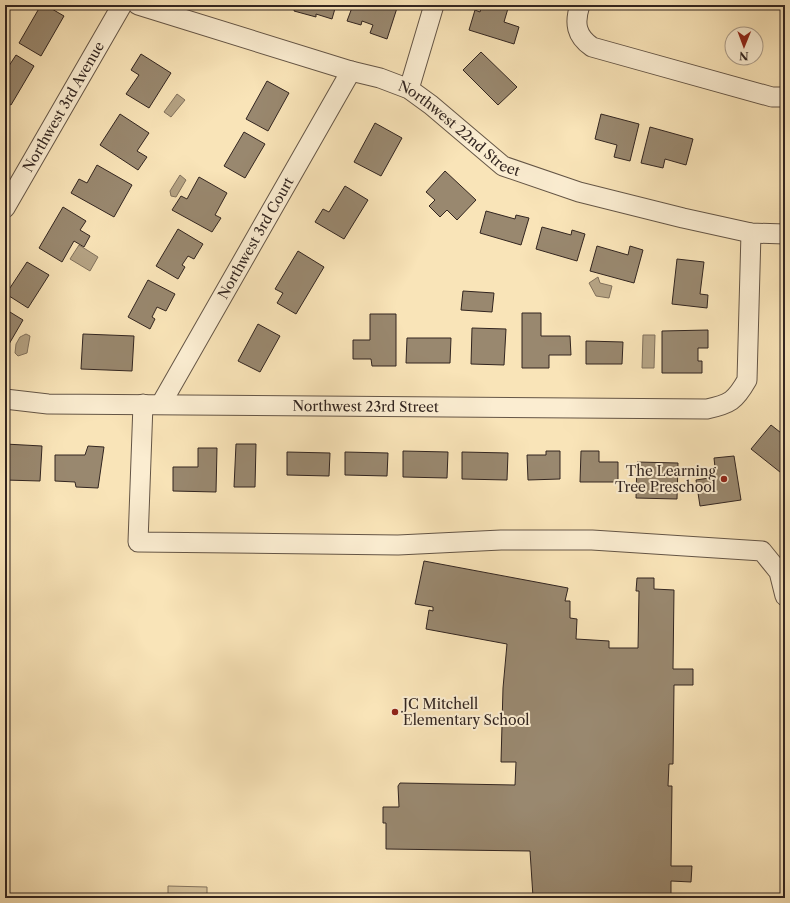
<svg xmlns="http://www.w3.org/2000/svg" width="790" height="903" font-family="'Libre Caslon Text',serif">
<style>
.green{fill:#d7c49e;stroke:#84745f}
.water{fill:#b5a384;stroke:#81715c}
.building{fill:#99886f;stroke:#322520}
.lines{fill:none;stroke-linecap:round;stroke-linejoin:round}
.minor-casing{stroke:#645546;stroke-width:21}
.minor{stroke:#fbedd1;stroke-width:19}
.poi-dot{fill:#8f2418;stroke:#fbedd1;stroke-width:1.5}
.labels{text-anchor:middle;stroke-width:4;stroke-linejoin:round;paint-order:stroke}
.street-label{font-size:14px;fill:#322520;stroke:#fbedd1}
.poi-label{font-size:14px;fill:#322520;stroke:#fbedd1;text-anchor:end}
</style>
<rect width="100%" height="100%" fill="#f9e4b8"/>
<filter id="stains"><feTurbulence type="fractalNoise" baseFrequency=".005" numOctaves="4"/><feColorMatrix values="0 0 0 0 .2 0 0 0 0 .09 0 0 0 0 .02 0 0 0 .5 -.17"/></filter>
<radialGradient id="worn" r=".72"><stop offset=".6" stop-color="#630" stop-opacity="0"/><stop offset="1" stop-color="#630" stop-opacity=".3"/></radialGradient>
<path class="green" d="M168,886L207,887V898H168Z"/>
<path class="water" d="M177,94L185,100L171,117L164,112Z
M180,175L186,180L176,197L171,196L170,191Z
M79,245L98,257L90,271L70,259Z
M598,277L600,283L612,286L609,298L596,296L589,283Z
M26,334L30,336L27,353L18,356L15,353L16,344L20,337Z
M643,335H655L654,368H642Z"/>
<path class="building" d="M41,5H45L64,16L41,56L19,43Z
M295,5H336L332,19L316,14V17L294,11Z
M353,5H387L397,8L387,39L370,33L373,25L362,21L361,25L347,21Z
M482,5H509L504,22L519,27L514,44L469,30L475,10L480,12Z
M481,52L517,87L498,105L463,70Z
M141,54L171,73L149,108L126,94L139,75L131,70Z
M16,55L34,66L11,105L5,102V72Z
M267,81L289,93L268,131L246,119Z
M120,114L149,133L137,151L147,157L138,170L100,145Z
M601,114L639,124L630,161L614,157L617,145L595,139Z
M375,123L402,138L381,176L354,162Z
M650,127L693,139L686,165L665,159L663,168L641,163Z
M244,132L265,144L245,178L224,166Z
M97,165L132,185L114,217L71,193L79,179L87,183Z
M445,171L476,200L457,220L447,210L440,217L429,206L435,200L426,192Z
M199,177L227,193L215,215L221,218L212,232L172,210L181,196L187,199Z
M345,186L368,200L344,239L315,222L323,209L329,212Z
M63,207L86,221L80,230L90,236L84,247L74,241L62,262L39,248Z
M486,211L515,219L516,215L529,218L521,245L480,233Z
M542,227L571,235L572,230L585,234L577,261L536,249Z
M178,229L203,244L194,259L188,256L182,265L185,267L178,279L156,266Z
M597,246L628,255L630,246L643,250L634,283L590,271Z
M298,251L324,267L296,314L277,303L283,293L275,289Z
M677,259L704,262L700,294L708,295L707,308L672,304Z
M27,262L49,275L28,308L6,294Z
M148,280L175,294L166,311L157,307L152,317L155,319L150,329L128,317Z
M463,291L494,293L492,312L461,310Z
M5,309L23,320L5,351Z
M522,313H541V336H570L571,355H549V368H522Z
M370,314H396V366H372L371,359H353V340H370Z
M258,324L280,336L260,372L238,361Z
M472,328L506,329L504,365L471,364Z
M708,330V348H698V361H702V373H662V331Z
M83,334L134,336L132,371L81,369Z
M407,338H451L450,363H406Z
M586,341L623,342L622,364H586Z
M771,425L785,436V476L751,449Z
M5,444L42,446L40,481L5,480Z
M236,444H256L255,487H234Z
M88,446L104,447L98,488L76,487L75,482L55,481V455H85Z
M198,448H217L216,492L173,491V467H198Z
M403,451L448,452L447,478L403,477Z
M546,451H560V479L528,480L527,455H546Z
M581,451H599V462H618V482H580Z
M287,452L330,453L329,476L287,475Z
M345,452L388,453L387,476L345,475Z
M462,452L508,453L507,480L462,479Z
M734,456L741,500L700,506L696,480L716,477L714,458Z
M637,462L678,463L677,499L636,498Z
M424,561L568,588L565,601H570V618L577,619L576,639L609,641V648H638L639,591H636L637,578H654V589L674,590L673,669H693V685H674L673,764H669L668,786H672L671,866H692L691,882L671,881V898H523L533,897L530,851L386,849V823H383V807H399L398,786L400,783L515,785L516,762H501L503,688L507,644L426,629L429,610L433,611V607L415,604Z"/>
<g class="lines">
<defs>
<g id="minor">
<path id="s1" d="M138,5L351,71L380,78L409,89L431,105L503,166L579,192L683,218L751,233L785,234"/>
<path d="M580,5C574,23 576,36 592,47L772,97H785"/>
<path d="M409,89L434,5"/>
<path id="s2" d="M5,208L122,5"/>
<path id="s3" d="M5,399L48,404L707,409C730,404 735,401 747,380L751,233"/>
<path d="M143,404L138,542L398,545L501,540H592L762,551L779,572L785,596"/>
<path id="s4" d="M161,404L351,71"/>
</g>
</defs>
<use href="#minor" class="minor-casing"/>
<use href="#minor" class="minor"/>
</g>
<g class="poi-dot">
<circle cx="724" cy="479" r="4"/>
<circle cx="395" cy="712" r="4"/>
</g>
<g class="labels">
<g class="street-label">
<text dy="5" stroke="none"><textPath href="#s2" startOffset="117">Northwest 3rd Avenue</textPath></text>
<text dy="5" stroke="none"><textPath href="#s1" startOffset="348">Northwest 22nd Street</textPath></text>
<text dy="5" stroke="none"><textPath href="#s4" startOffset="191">Northwest 3rd Court</textPath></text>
<text dy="5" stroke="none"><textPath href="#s3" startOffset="361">Northwest 23rd Street</textPath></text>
</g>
<g class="poi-label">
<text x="716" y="476">The Learning<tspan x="716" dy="16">Tree Preschool</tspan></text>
<text x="403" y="709" text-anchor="start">JC Mitchell<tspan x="403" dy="16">Elementary School</tspan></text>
</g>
</g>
<rect width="790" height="903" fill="none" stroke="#f9e4b8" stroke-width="20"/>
<rect x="6" y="6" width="778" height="891" fill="none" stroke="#322520" stroke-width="2"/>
<rect x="10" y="10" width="770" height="883" fill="none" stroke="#322520"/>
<g transform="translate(744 46) rotate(181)"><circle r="19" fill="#fbedd1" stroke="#ab9d8a"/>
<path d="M0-3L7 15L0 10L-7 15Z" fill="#8f2418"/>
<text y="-6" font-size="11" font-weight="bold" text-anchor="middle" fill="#322520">N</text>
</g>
<rect width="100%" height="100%" filter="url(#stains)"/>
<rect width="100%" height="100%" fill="url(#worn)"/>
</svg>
